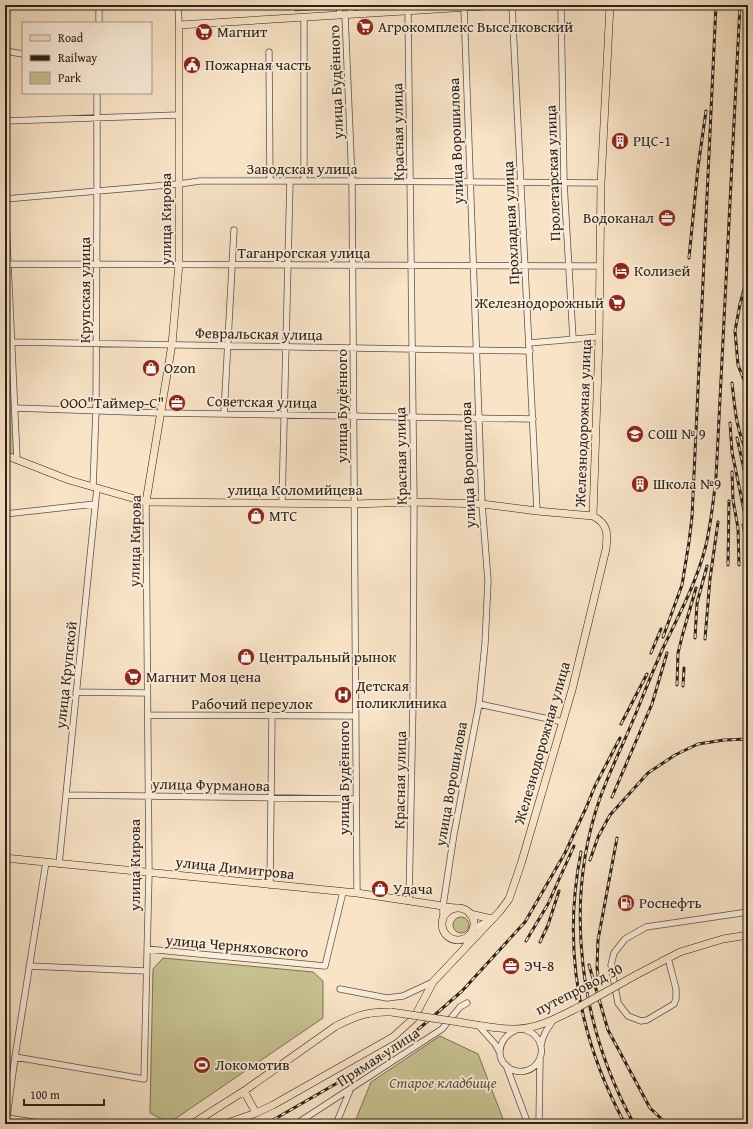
<svg xmlns="http://www.w3.org/2000/svg" width="753" height="1129" font-family="'Gentium Book Plus',serif">
<style>
.green{fill:#c6c290;stroke:#787254}
.lines{fill:none;stroke-linecap:round;stroke-linejoin:round}
.minor-casing{stroke:#5e5244;stroke-width:7}
.major-casing{stroke:#2b2218;stroke-width:8}
.minor{stroke:#fbeddb;stroke-width:5.5}
.major{stroke:#f9e4c7;stroke-width:7}
.rail-casing{stroke:#2b2218;stroke-width:3}
.rail{stroke:#fbeddb;stroke-width:1.5;stroke-dasharray:4.5;stroke-linecap:butt}
.major-bridge-casing{stroke:#2b2218;stroke-width:8;stroke-linecap:butt}
.major-bridge{stroke:#f9e4c7;stroke-width:7}
.labels{text-anchor:middle;stroke-width:3.5;stroke-linejoin:round;paint-order:stroke}
.poi-label{font-size:15px;fill:#2b2218;stroke:#fbeddb;text-anchor:start}
.street-label{font-size:15px;fill:#2b2218;stroke:#fbeddb}
.park-label{font-size:15px;font-style:italic;fill:#5a523c;stroke:#fbeddb}
</style>
<rect width="100%" height="100%" fill="#f9e4c7"/>
<filter id="stains"><feTurbulence type="fractalNoise" baseFrequency=".005" numOctaves="4"/><feColorMatrix values="0 0 0 0 .2 0 0 0 0 .09 0 0 0 0 .02 0 0 0 .5 -.17"/></filter>
<radialGradient id="worn" r=".72"><stop offset=".6" stop-color="#630" stop-opacity="0"/><stop offset="1" stop-color="#630" stop-opacity=".3"/></radialGradient>
<path class="green" d="M294,5H336V8L295,11Z
M5,199L17,460L5,455Z
M453 925a8 8 0 1 1 16 0a8 8 0 1 1-16 0Z
M163,958L313,972L323,981V1018L169,1123L150,1113L153,969Z
M440,1036L478,1054L505,1124H354L371,1082Z"/>
<g class="lines">
<defs>
<path id="minor" d="M72,5L99,6V23
M178,5L179,25
M339,5L340,15
M350,5L351,14
M512,5L537,511
M561,5L564,183L573,339
M408,11L414,502L413,702L409,901
M345,15L352,181L357,893
M5,51L23,54
M269,52L270,181
M5,121L178,115
M304,181V17
M5,197L17,460
M5,199L179,184L200,181H352L601,183
M8,264L599,266
M12,342L530,351
M529,343L599,337
M15,408L161,413L533,419
M224,414L234,230
M93,487L96,410L97,192V93
M282,503L290,181
M5,514L95,504
M76,692L147,693
M479,704L563,722
M148,715L356,716
M66,795L356,799
M59,864L97,488
M270,885L272,716
M443,906L461,908
M443,918V906L454,834L479,704L485,644L488,581L482,504L464,8
M473,929L488,921
M465,947L470,934
M147,949L325,966L343,892
M668,958L676,989V999L674,1004L647,1020L641,1021L628,1016L618,1003L611,965L614,953L625,939L646,927L748,912
M29,966L146,971
M340,989L387,998L403,996L433,982
M478,1025L495,1044L499,1051
M516,1030C496,1038 493,1065 516,1071C542,1076 554,1038 523,1029
M541,1045C543,1034 548,1028 554,1019
M15,1057L144,1079L149,873L146,502
M506,1065L528,1124
M7,1118L46,1124
M6,1124L15,1057L46,862
M296,1124L442,1029L460,1007L467,1003
M336,1124L351,1088
M539,1124L540,1059"/>
<path id="major" d="M5,455L69,480L146,502L354,504L414,502L482,504L537,511L593,516
M146,502L172,344L179,264V25L502,5
M5,858L357,893L443,906
M442 924a16 16 0 1 1 32 0a16 16 0 1 1-32 0Z
M470,914L492,919
M636,975L680,952L723,939L748,935
M459,1022C477,1025 496,1029 515,1029C538,1029 559,1017 579,1007
M244,1091L256,1113
M192,1124L244,1091L336,1026C356,1016 368,1011 391,1012
M224,1124L256,1113L273,1105L393,1037L414,1018L433,982L500,911L509,899L521,864L572,690L606,549C608,533 608,524 593,516L599,337L601,183L610,5"/>
</defs>
<use href="#minor" class="minor-casing"/>
<use href="#major" class="major-casing"/>
<use href="#minor" class="minor"/>
<use href="#major" class="major"/>
<defs>
<path id="rail" d="M689,258L698,167L706,111
M748,275L740,304L735,331L738,365L748,390
M732,383C735,409 736,430 748,454
M730,423L732,452L748,530
M737,438L745,474
M732,472L733,500L738,528L739,565
M743,525L748,549
M728,565L729,501
M663,637L682,585L689,542L692,517L716,5
M695,638L697,603L707,566
M705,639L710,579L718,522
M651,653L661,629
M677,685L678,653L683,633L696,588
M683,686L684,668
M621,724L647,674
M612,797L652,704L667,653
M581,852C562,948 578,1037 625,1124
M590,860L598,837L610,815L648,773L675,755L698,744L724,740L748,739
M526,941L548,904L574,846
M540,942L548,925L559,891
M589,965L608,1030L650,1108L667,1124
M599,984L597,967L598,940L617,838
M266,1124L379,1059L421,1027L462,991L525,922L565,853L586,808L595,786L620,738
M634,1124C580,1026 563,904 600,798C609,773 621,749 631,725C642,699 652,672 664,646C679,615 696,583 705,549C711,526 713,502 716,478L740,5"/>
</defs>
<use href="#rail" class="rail-casing"/>
<use href="#rail" class="rail"/>
<defs>
<path id="major-bridge" d="M579,1007L636,975
M391,1012L459,1022"/>
</defs>
<use href="#major-bridge" class="major-bridge-casing"/>
<use href="#major-bridge" class="major-bridge"/>
</g>
<defs>
<symbol id="supermarket-disc" viewBox="-11 -11 22 22"><circle r="9.5" fill="#8f2418" stroke="#fbeddb"/><path d="M-6-5.5h2.5l.6 2H6L4.5 2H-2.5L-4.4-4H-6ZM-1.5 3.2a1.3 1.3 0 1 0 .1 0ZM3 3.2a1.3 1.3 0 1 0 .1 0Z" fill="#fff"/></symbol>
<symbol id="civic-disc" viewBox="-11 -11 22 22"><circle r="9.5" fill="#8f2418" stroke="#fbeddb"/><path d="M-.6-6.5H3V-4.5H.6V-3L4-1V1h2V6H-6V1h2V-1L-.6-3ZM-1.2 2.5V6h2.4V2.5Z" fill="#fff"/></symbol>
<symbol id="building-disc" viewBox="-11 -11 22 22"><circle r="9.5" fill="#8f2418" stroke="#fbeddb"/><path d="M-4-6H4V6H1V3H-1V6H-4ZM-2.5-4.3h1.7v1.8h-1.7ZM.8-4.3h1.7v1.8H.8ZM-2.5-1h1.7V.8h-1.7ZM.8-1h1.7V.8H.8Z" fill="#fff"/></symbol>
<symbol id="office-disc" viewBox="-11 -11 22 22"><circle r="9.5" fill="#8f2418" stroke="#fbeddb"/><path d="M-6-3h4V-5.5h4V-3h4V5H-6ZM-1-4.5V-3h2v-1.5ZM-6 0V1H6V0Z" fill="#fff"/></symbol>
<symbol id="hotel-disc" viewBox="-11 -11 22 22"><circle r="9.5" fill="#8f2418" stroke="#fbeddb"/><path d="M-6-4.5h1.5V1H6V5H4.5V3h-9V5H-6ZM-4 0a1.8 1.8 0 1 1 3.6 0ZM.5 0V-2.5h3Q6-2.5 6 0Z" fill="#fff"/></symbol>
<symbol id="shop-disc" viewBox="-11 -11 22 22"><circle r="9.5" fill="#8f2418" stroke="#fbeddb"/><path d="M-5-2.5h2.3a2.7 3.5 0 0 1 5.4 0H5L5.5 6h-11ZM-1.5-2.5h3a1.5 2.3 0 0 0-3 0Z" fill="#fff"/></symbol>
<symbol id="school-disc" viewBox="-11 -11 22 22"><circle r="9.5" fill="#8f2418" stroke="#fbeddb"/><path d="M0-5L7-2L0 1L-7-2ZM-4 1L0 2.5L4 1V4Q0 6-4 4Z" fill="#fff"/></symbol>
<symbol id="hospital-disc" viewBox="-11 -11 22 22"><circle r="9.5" fill="#8f2418" stroke="#fbeddb"/><path d="M-5-5h3v3.5h4V-5h3V5h-3V1.5h-4V5h-3Z" fill="#fff"/></symbol>
<symbol id="fuel-disc" viewBox="-11 -11 22 22"><circle r="9.5" fill="#8f2418" stroke="#fbeddb"/><path d="M-5.5-6h7V0h2V4h1.3V-2.5L3-4.5l.8-.8L6-3V5H2.5V1h-1V6h-7ZM-4.2-4.7v3.2H.2V-4.7Z" fill="#fff"/></symbol>
<symbol id="stadium-disc" viewBox="-11 -11 22 22"><circle r="9.5" fill="#8f2418" stroke="#fbeddb"/><path d="M0-5a6.5 5 0 1 0 0 10a6.5 5 0 1 0 0-10ZM-3.5-1.8h7v3.6h-7Z" fill="#fff"/></symbol>
</defs>
<g fill-rule="evenodd">
<use href="#supermarket-disc" x="355" y="17" width="20" height="20"/>
<use href="#supermarket-disc" x="194" y="22" width="20" height="20"/>
<use href="#civic-disc" x="182" y="55" width="20" height="20"/>
<use href="#building-disc" x="610" y="131" width="20" height="20"/>
<use href="#office-disc" x="657" y="208" width="20" height="20"/>
<use href="#hotel-disc" x="611" y="261" width="20" height="20"/>
<use href="#supermarket-disc" x="607" y="293" width="20" height="20"/>
<use href="#shop-disc" x="141" y="358" width="20" height="20"/>
<use href="#office-disc" x="167" y="393" width="20" height="20"/>
<use href="#school-disc" x="625" y="424" width="20" height="20"/>
<use href="#building-disc" x="630" y="474" width="20" height="20"/>
<use href="#shop-disc" x="246" y="506" width="20" height="20"/>
<use href="#shop-disc" x="236" y="647" width="20" height="20"/>
<use href="#supermarket-disc" x="123" y="667" width="20" height="20"/>
<use href="#hospital-disc" x="333" y="685" width="20" height="20"/>
<use href="#shop-disc" x="370" y="879" width="20" height="20"/>
<use href="#fuel-disc" x="616" y="893" width="20" height="20"/>
<use href="#office-disc" x="501" y="956" width="20" height="20"/>
<use href="#stadium-disc" x="192" y="1055" width="20" height="20"/>
</g>
<g class="labels">
<g class="poi-label">
<text x="378" y="32">Агрокомплекс Выселковский</text>
<text x="217" y="37">Магнит</text>
<text x="205" y="70">Пожарная часть</text>
<text x="633" y="146">РЦС-1</text>
<text x="654" y="223" text-anchor="end">Водоканал</text>
<text x="634" y="276">Колизей</text>
<text x="604" y="308" text-anchor="end">Железнодорожный</text>
<text x="164" y="373">Ozon</text>
<text x="164" y="408" text-anchor="end">ООО"Таймер-С"</text>
<text x="648" y="439">СОШ № 9</text>
<text x="653" y="489">Школа №9</text>
<text x="269" y="521">МТС</text>
<text x="259" y="662">Центральный рынок</text>
<text x="146" y="682">Магнит Моя цена</text>
<text x="356" y="691">Детская<tspan x="356" dy="17">поликлиника</tspan></text>
<text x="393" y="894">Удача</text>
<text x="639" y="908">Роснефть</text>
<text x="524" y="971">ЭЧ-8</text>
<text x="215" y="1070">Локомотив</text>
</g>
<g class="street-label">
<text transform="translate(336 82) rotate(-92)" y="5">улица Будённого</text>
<text transform="translate(398 132) rotate(-91)" y="5">Красная улица</text>
<text transform="translate(456 141) rotate(-92)" y="5">улица Ворошилова</text>
<text x="302" y="174">Заводская улица</text>
<text transform="translate(553 173) rotate(-92)" y="5">Пролетарская улица</text>
<text transform="translate(166 219) rotate(-90)" y="5">улица Кирова</text>
<text transform="translate(511 223) rotate(-93)" y="5">Прохладная улица</text>
<text x="304" y="258">Таганрогская улица</text>
<text transform="translate(85 290) rotate(-90)" y="5">Крупская улица</text>
<text transform="translate(259 334) rotate(1)" y="5">Февральская улица</text>
<text transform="translate(262 402) rotate(1)" y="5">Советская улица</text>
<text transform="translate(342 406) rotate(-90)" y="5">улица Будённого</text>
<text transform="translate(583 423) rotate(-88)" y="5">Железнодорожная улица</text>
<text transform="translate(401 456) rotate(-91)" y="5">Красная улица</text>
<text transform="translate(468 465) rotate(-92)" y="5">улица Ворошилова</text>
<text x="295" y="495">улица Коломийцева</text>
<text transform="translate(135 541) rotate(-89)" y="5">улица Кирова</text>
<text transform="translate(66 675) rotate(-84)" y="5">улица Крупской</text>
<text x="252" y="709">Рабочий переулок</text>
<text transform="translate(542 743) rotate(-74)" y="5">Железнодорожная улица</text>
<text transform="translate(344 778) rotate(-90)" y="5">улица Будённого</text>
<text transform="translate(400 780) rotate(-89)" y="5">Красная улица</text>
<text transform="translate(451 784) rotate(-80)" y="5">улица Ворошилова</text>
<text transform="translate(211 785) rotate(1)" y="5">улица Фурманова</text>
<text transform="translate(135 865) rotate(-90)" y="5">улица Кирова</text>
<text transform="translate(235 868) rotate(6)" y="5">улица Димитрова</text>
<text transform="translate(237 946) rotate(5)" y="5">улица Черняховского</text>
<text transform="translate(579 989) rotate(-27)" y="5">путепровод 30</text>
<text transform="translate(378 1057) rotate(-33)" y="5">Прямая улица</text>
</g>
<g class="park-label">
<text x="443" y="1088">Старое кладбище</text>
</g>
</g>
<rect width="753" height="1129" fill="none" stroke="#f9e4c7" stroke-width="20"/>
<rect x="6" y="6" width="741" height="1117" fill="none" stroke="#2b2218" stroke-width="2"/>
<rect x="10" y="10" width="733" height="1109" fill="none" stroke="#2b2218"/>
<rect x="22" y="22" width="130" height="72" fill="#fbeddb" stroke="#a89c8d"/>
<rect x="30" y="35" width="20" height="6" fill="#f9e4c7" stroke="#a89c8d"/>
<text x="58" y="42" font-size="12" fill="#2b2218">Road</text>
<rect x="30" y="55" width="20" height="6" fill="#2b2218" stroke="#a89c8d"/>
<text x="58" y="62" font-size="12" fill="#2b2218">Railway</text>
<rect x="30" y="72" width="20" height="12" fill="#c6c290" stroke="#a89c8d"/>
<text x="58" y="82" font-size="12" fill="#2b2218">Park</text>
<path d="M24 1099v6h80v-6" fill="none" stroke="#2b2218" stroke-width="2"/>
<text x="30" y="1099" font-size="12" fill="#2b2218" stroke="#fbeddb" stroke-width="3" paint-order="stroke">100 m</text>
<rect width="100%" height="100%" filter="url(#stains)"/>
<rect width="100%" height="100%" fill="url(#worn)"/>
</svg>
